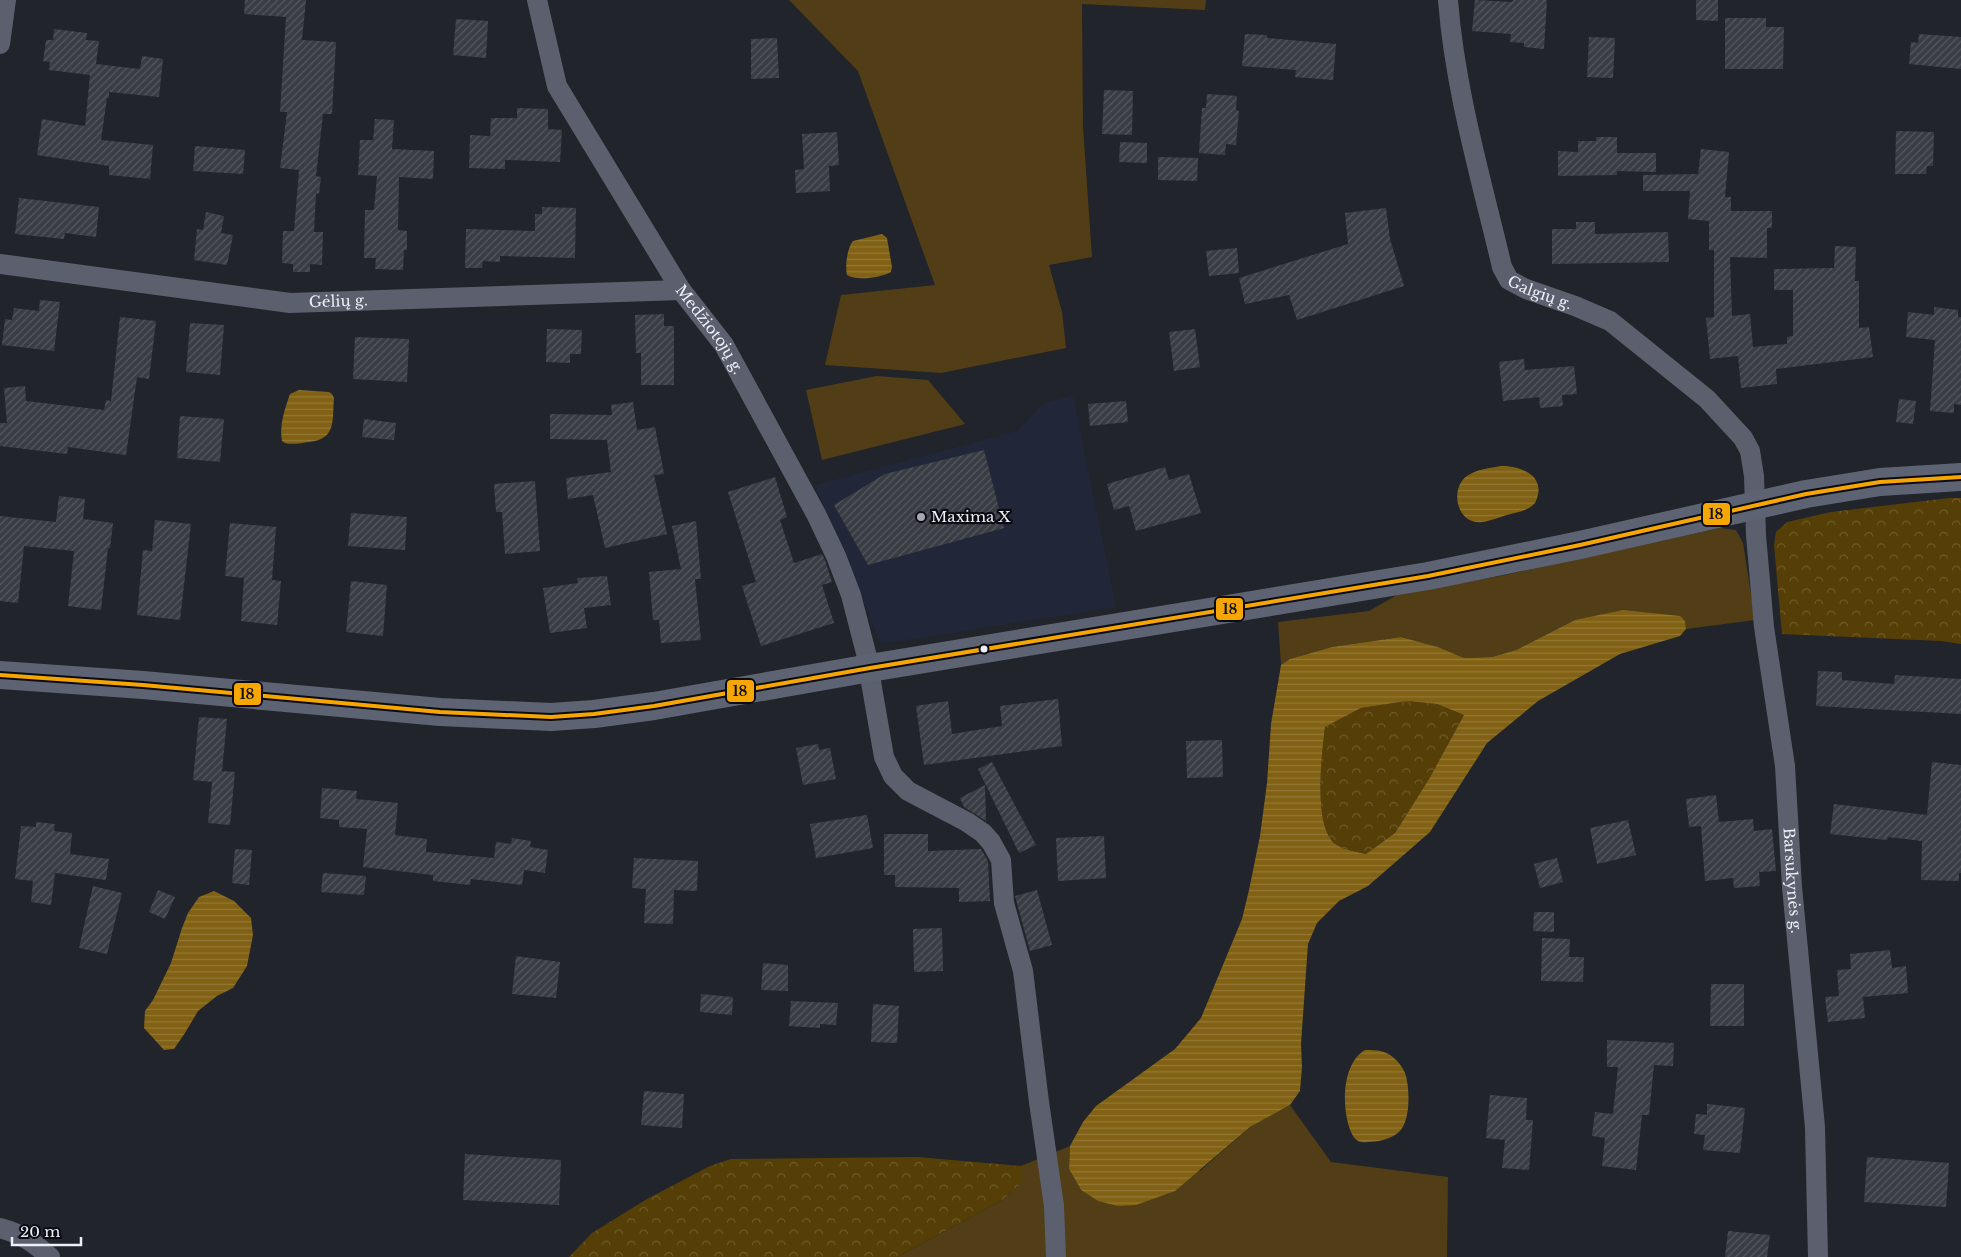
<svg xmlns="http://www.w3.org/2000/svg" width="1961" height="1257" font-family="'Libre Baskerville',serif">
<style>
.built{fill:#212738}
.green{fill:#513e16}
.forest{fill:url(#forest-crowns)}
.water{fill:url(#water-rules);fill-rule:evenodd}
.building{fill:url(#building-hatch)}
.lines{fill:none;stroke-linecap:round;stroke-linejoin:round}
.minor{stroke:#5c606e;stroke-width:20}
.secondary{stroke:#5d6372;stroke-width:28}
.bus-1-casing{stroke:#0a0c12;stroke-width:8}
.bus-1{stroke:#f7a600;stroke-width:4}
.poi-dot{fill:#a5a8b1;stroke:#0a0c12;stroke-width:2}
.bus-dot{fill:#eceff9;stroke:#0a0c12;stroke-width:2}
.labels{text-anchor:middle;stroke-width:4.5;stroke-linejoin:round;paint-order:stroke}
.street-label{font-size:15px;fill:#eceff9;stroke:#0a0c12}
.poi-label{font-size:15px;fill:#eceff9;stroke:#0a0c12;text-anchor:start}
.line-badge{stroke:#0a0c12;stroke-width:2}
.pale-badge-label{font-size:14px;text-anchor:middle;font-weight:bold;fill:#111}
</style>
<defs>
<pattern id="forest-crowns" width="20" height="18" patternUnits="userSpaceOnUse" patternTransform="scale(1.25)"><rect width="20" height="18" fill="#553f06"/><path d="M2 6a3 3 0 1 1 6 0M12 15a3 3 0 1 1 6 0" fill="none" stroke="#6e5b2b"/></pattern>
<pattern id="water-rules" width="6" height="5" patternUnits="userSpaceOnUse" patternTransform="scale(1.25)"><rect width="6" height="5" fill="#816113"/><path d="M0 2.5h6" fill="none" stroke="#937836"/></pattern>
<pattern id="building-hatch" width="6" height="6" patternUnits="userSpaceOnUse" patternTransform="scale(1.25)"><rect width="6" height="6" fill="#393c43"/><path d="M-1 1l2-2M0 6l6-6M5 7l2-2" fill="none" stroke="#56585f"/></pattern>
</defs>
<rect width="100%" height="100%" fill="#21242b"/>
<path class="built" d="M1073,395L1116,607L881,644L815,485L1017,431L1042,404Z"/>
<path class="green" d="M789,0H1206L1205,10L1082,4L1083,127L1092,257L1049,265L1062,312L1066,348L941,373L825,365L841,295L935,285L858,71Z
M877,376L928,380L965,424L822,460L806,390Z
M1720,528L1736,530L1743,543L1755,620L1686,629L1685,621L1575,620L1516,650L1492,657L1464,658L1438,647L1401,637L1332,647L1290,659L1281,665L1278,622L1369,611L1397,595L1505,575Z
M1290,1105L1331,1162L1448,1177L1447,1257H897L1004,1199L1021,1183V1166L1070,1146L1069,1169L1081,1190L1099,1201L1117,1206L1201,1170L1250,1127Z"/>
<path class="forest" d="M1949,498H1961V644L1941,641L1782,634L1774,545L1776,532L1787,522L1831,512Z
M1407,701L1437,704L1464,715L1429,779L1395,833L1366,854C1358,852 1344,850 1337,845C1312,829 1322,753 1325,727L1361,708Z
M917,1157L1021,1166V1183L1004,1199L897,1257H569L592,1233L647,1199L710,1166L731,1159Z"/>
<path class="water" d="M882,234L887,238L892,267L891,272C881,278 856,281 847,275C845,266 847,248 853,241Z
M299,390L329,392L332,394L334,398C332,420 337,439 309,442C301,443 293,445 285,443L282,441C279,426 285,408 290,394Z
M1501,466C1523,466 1548,477 1535,503C1528,511 1517,512 1507,515C1497,518 1486,523 1476,522C1455,519 1451,487 1467,476C1477,469 1490,468 1501,466Z
M1623,610L1680,616L1685,621L1686,629L1680,636L1620,654L1538,701L1487,743L1430,832L1368,886L1339,901L1317,923L1308,944L1301,1044L1302,1067L1300,1091L1290,1105L1250,1127L1175,1191L1136,1205L1117,1206L1098,1201L1081,1190L1069,1169L1070,1146L1083,1122L1096,1106L1175,1049L1201,1018L1242,919L1249,890L1260,836L1267,783L1271,724L1281,665L1290,659L1332,647L1401,637L1438,647L1464,658L1492,657L1516,650L1575,620ZM1407,701L1437,704L1464,715L1429,779L1395,833L1366,854C1358,852 1344,850 1337,845C1312,830 1322,753 1325,727L1361,708Z
M214,891L234,901L251,918L253,935L247,966L233,988L217,996L198,1011L185,1033L174,1049L164,1050L144,1028L145,1011L153,1000L171,963L182,928L188,913L199,897Z
M1365,1050C1371,1050 1378,1050 1384,1052C1392,1054 1402,1065 1405,1073C1410,1087 1411,1121 1399,1132C1391,1139 1378,1142 1367,1142C1361,1143 1355,1141 1352,1134C1341,1111 1341,1064 1365,1050Z"/>
<path class="building" d="M245,0H306L302,40L336,42L332,114H323L316,176L321,177L319,194L316,193L314,232H323L322,265L310,264V272H293V264L282,263L283,231H294L299,170L280,168L287,112H280L286,17L244,14Z
M1475,0L1512,2L1513,0H1547L1544,49L1524,47V43L1510,42L1511,34L1472,31Z
M1696,0H1718V21L1696,20Z
M1725,18H1766V27H1784L1783,69H1725Z
M456,19L488,21L486,58L453,55Z
M54,29L87,33L86,40L99,41L96,64L140,69L142,56L163,59L159,97L109,92V98H107L101,140L153,145L150,179L109,175V166L37,155L42,119L85,126L90,75L49,70L50,62L43,61L46,40H53Z
M1245,34L1267,35V38L1336,44L1333,80L1295,77L1296,70L1242,66Z
M1919,34L1961,37V69L1909,64L1911,42L1918,43Z
M1589,37L1615,38L1613,78L1587,77Z
M777,38L779,78L751,79V39Z
M1104,90L1133,91L1132,135L1102,134Z
M1207,94L1237,96L1236,110L1239,111L1236,145L1226,144L1225,155L1199,153L1202,108H1206Z
M517,108L548,109V129L562,130L560,162L505,160V169L469,168L470,135L490,136L491,118H517Z
M375,119L394,120L392,149L434,151L433,179L399,177L398,230L407,231V250H404L403,270L375,269L376,258H364L365,210H374L377,176L358,175L360,140H373Z
M1896,131L1934,132L1933,166H1927L1926,174H1895Z
M837,132L839,165L829,166L830,191L796,193L795,170L804,169L802,134Z
M1596,137H1617V153H1656V172L1617,171V175L1558,176V151L1578,152V141H1596Z
M1120,142L1147,143V163L1119,162Z
M195,146L245,150L243,174L193,171Z
M1701,149L1729,152L1725,197H1731V211H1772V228H1767V258L1730,257L1732,316L1750,314L1753,347L1787,344V337L1793,336V290H1774V269L1834,268L1835,246L1856,247L1855,281H1859V328L1869,327L1873,357L1776,369L1777,384L1741,388L1738,356L1710,359L1706,318L1714,317V250H1709V221L1688,219L1690,191H1643V175L1698,174Z
M1158,157L1198,158L1197,181L1158,180Z
M19,198L99,207L96,237L65,233L64,239L15,234Z
M542,207L576,208L575,258L500,256V262L483,261L482,268H465L466,229L535,231V214H542Z
M1386,208L1390,239L1404,286L1297,320L1289,295L1245,304L1239,278L1348,244L1345,213Z
M206,212L224,216L221,233L233,235L227,265L194,260L197,229L203,230Z
M1576,222H1595V234L1668,232L1669,262L1552,264V229H1576Z
M1237,248L1239,273L1209,276L1206,251Z
M40,300L60,302L54,351L2,345L5,319L12,320L14,308L39,311Z
M1934,307L1958,310V317H1961V405L1954,404V413L1930,411L1935,340L1906,337L1908,312L1934,315Z
M664,314V326H674V385H641V353H636L635,315Z
M120,317L156,321L149,379L137,377L126,455L68,447L67,454L0,446V423H7L4,388L25,386L26,401L104,410L106,400L111,401Z
M190,323L224,325L220,375L186,372Z
M547,329L582,330L581,354H570V363L546,362Z
M1195,329L1200,367L1174,371L1169,332Z
M355,337L409,339L407,382L353,379Z
M1524,359L1525,370L1574,366L1577,394L1562,395L1563,406L1540,408L1539,397L1503,401L1499,362Z
M1899,399L1916,401L1913,424L1896,422Z
M1126,401L1128,422L1090,426L1088,404Z
M633,402L637,430L655,427L664,474L654,475L667,534L605,548L593,495L568,499L566,478L611,472L607,440L550,439V414L612,415L611,405Z
M180,416L224,419L220,462L177,458Z
M364,419L396,423L394,440L362,437Z
M984,450L1004,528L868,565L834,505L885,474Z
M1165,467L1169,480L1189,474L1201,513L1136,531L1129,506L1114,510L1107,484Z
M775,477L787,517L780,520L794,563L822,554L825,560L832,582L822,585L834,623L761,646L742,586L756,582L728,492Z
M535,481L540,551L505,554L502,512H496L494,484Z
M59,496L85,499L83,519L113,523L110,548H108L101,610L68,606L74,551L24,546L18,603L0,601V516L56,522Z
M351,513L407,517L405,550L348,546Z
M155,520L191,524L180,620L137,615L143,550L152,551Z
M696,521L701,579H695L701,640L661,643L659,620H653L649,572L681,569L672,526Z
M230,523L276,527L272,580L281,581L277,625L241,621L244,578L225,576Z
M607,576L611,605L584,608L587,628L550,633L543,588L578,583L577,578Z
M351,581L387,585L383,636L346,632Z
M1818,671L1842,672V680L1894,684L1895,675L1961,679V714L1816,706Z
M1058,699L1062,746L924,765L916,706L948,701L952,734L1002,726L1000,706Z
M199,717L227,719L222,771L235,772L230,825L208,823L212,782L193,780Z
M1222,740L1223,777L1187,778L1186,741Z
M818,744L819,750L830,748L836,779L803,785L796,748Z
M992,762L1036,845L1019,853L978,769Z
M1932,762L1961,765V873H1959V881L1921,880L1922,841L1888,837L1887,840L1830,834L1834,804L1927,815Z
M985,785L986,821L964,807L960,798Z
M322,788L357,791L356,799L398,803L395,835L427,839L426,852L494,858L496,842L511,844L512,838L531,841L530,847L548,850L545,873L524,870L522,885L471,879L470,885L433,881V875L363,867L367,829L339,827V820L320,818Z
M1716,795L1719,822L1753,819L1754,831L1772,829L1776,871L1759,872L1760,886L1734,888L1733,878L1705,881L1701,826L1689,827L1686,799Z
M867,815L873,848L816,858L810,824Z
M1628,820L1636,855L1597,864L1590,828Z
M36,822L55,824L54,831L72,833L70,854L109,859L106,880L55,873L51,905L31,902L33,881L15,879L21,826L36,827Z
M884,834H928V851L981,849L988,861L990,901L959,902V888L895,887V875H884Z
M1104,836L1106,878L1058,881L1056,838Z
M235,849L252,850L249,885L232,883Z
M634,858L698,861L697,891L674,890L673,924L644,923L646,889L632,888Z
M1557,858L1563,882L1540,888L1534,864Z
M323,873L366,876L364,895L321,892Z
M93,886L122,893L107,954L79,948Z
M158,890L175,897L165,919L149,912Z
M1037,890L1052,945L1030,951L1015,896Z
M1534,912H1554V932L1533,931Z
M942,928L943,971L914,972L913,929Z
M1542,938L1570,939L1569,957H1584L1583,982L1541,981Z
M1890,950L1892,968L1906,966L1908,993L1863,997L1865,1018L1828,1022L1825,997L1839,996L1837,970L1851,969L1850,954Z
M516,956L560,962L556,998L512,994Z
M763,963L788,965V991L761,990Z
M1711,984H1744V1026H1710Z
M701,994L733,997L732,1015L700,1012Z
M791,1001L838,1003L836,1025L820,1024V1028L789,1026Z
M873,1004L899,1006L897,1043L871,1042Z
M1607,1040L1674,1043L1673,1066L1654,1065L1649,1115H1642L1636,1170L1602,1166L1605,1138L1592,1136L1595,1112L1613,1114L1618,1067H1607Z
M644,1091L684,1094L682,1128L641,1125Z
M1490,1095L1527,1098L1526,1120H1533L1529,1170L1502,1168L1505,1140L1486,1138Z
M1707,1104L1745,1108L1740,1153L1703,1150L1705,1135L1694,1134L1696,1114L1707,1115Z
M465,1154L561,1160L559,1205L463,1200Z
M1867,1157L1949,1163L1946,1207L1864,1202Z
M1728,1231L1770,1235L1767,1257H1725Z"/>
<g class="lines">
<g class="minor">
<path id="s1" d="M537,0L557,86L681,290L724,345L816,514L836,556L851,595L866,653L884,757L893,776L908,791L967,822L983,833L991,842L1001,860L1004,903L1023,971L1039,1102L1054,1206L1056,1257"/>
<path id="s2" d="M1448,0C1455,91 1481,178 1502,267L1509,280L1526,289L1575,306L1610,321L1707,399L1743,438L1750,451L1754,476L1756,535L1764,627L1785,766L1792,887L1815,1127L1818,1257"/>
<path d="M0,44L6,0"/>
<path id="s3" d="M0,264L290,303L681,290"/>
<path d="M0,1228C22,1234 33,1242 50,1257"/>
</g>
<path class="secondary" d="M0,675L143,685L440,712L551,717L594,714L654,706L870,668L1428,576L1580,545L1806,494L1880,482L1961,477"/>
<defs>
<path id="bus-1" d="M0,675L143,685L440,712L551,717L594,714L654,706L870,668L1428,576L1580,545L1806,494L1880,482L1961,477"/>
</defs>
<use href="#bus-1" class="bus-1-casing"/>
<use href="#bus-1" class="bus-1"/>
</g>
<circle class="poi-dot" cx="921" cy="517" r="5"/>
<circle class="bus-dot" cx="984" cy="649" r="4.5"/>
<g class="labels">
<g class="street-label">
<text dy="5" stroke="none"><textPath href="#s2" startOffset="321">Galgių g.</textPath></text>
<text dy="5" stroke="none"><textPath href="#s3" startOffset="341">Gėlių g.</textPath></text>
<text dy="5" stroke="none"><textPath href="#s1" startOffset="376">Medžiotojų g.</textPath></text>
<text dy="5" stroke="none"><textPath href="#s2" startOffset="1021">Barsukynės g.</textPath></text>
</g>
<g class="poi-label">
<text x="931" y="522">Maxima X</text>
</g>
</g>
<g class="line-badge">
<rect x="1702" y="502" width="29" height="24" rx="5" fill="#f7a600"/>
<rect x="1215" y="597" width="29" height="24" rx="5" fill="#f7a600"/>
<rect x="726" y="679" width="29" height="24" rx="5" fill="#f7a600"/>
<rect x="233" y="682" width="29" height="24" rx="5" fill="#f7a600"/>
</g>
<g class="pale-badge-label">
<text x="1716" y="519">18</text>
<text x="1230" y="614">18</text>
<text x="740" y="696">18</text>
<text x="247" y="699">18</text>
</g>
<path d="M12 1237v8h69v-8" fill="none" stroke="#eceff9" stroke-width="2.5"/>
<text x="20" y="1237" font-size="15" fill="#eceff9" stroke="#0a0c12" stroke-width="4" paint-order="stroke">20 m</text>
</svg>
